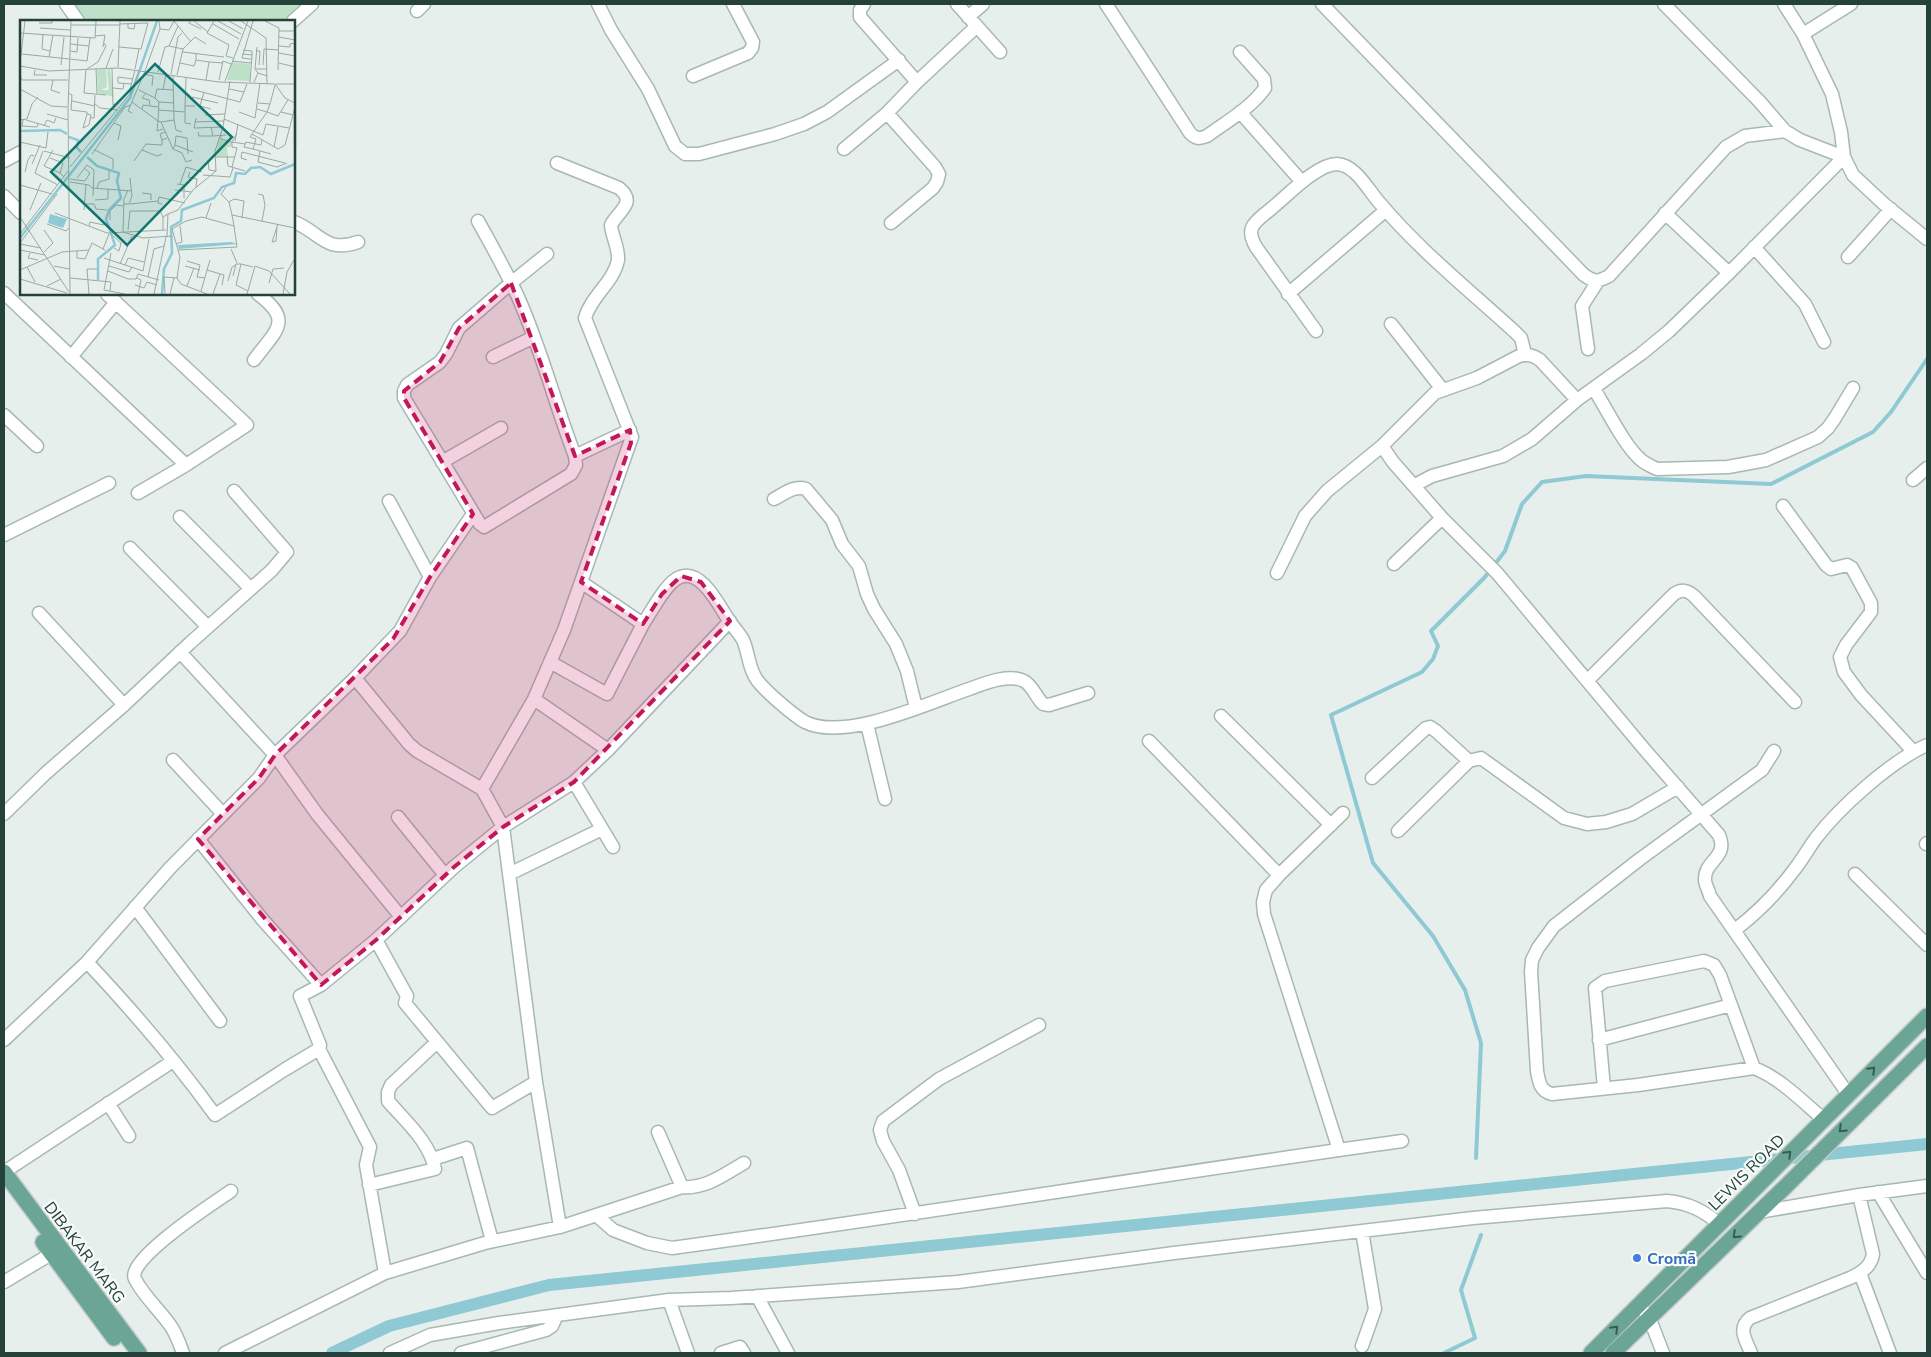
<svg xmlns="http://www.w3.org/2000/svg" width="1931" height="1357" font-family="'Nunito Sans',sans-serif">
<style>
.green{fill:#bfe0c8}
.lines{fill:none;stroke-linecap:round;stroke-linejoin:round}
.stream{stroke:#8ec9d4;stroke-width:4}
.canal{stroke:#8ec9d4;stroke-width:12}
.minor-casing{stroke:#a8b8b2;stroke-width:15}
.major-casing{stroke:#c2cac8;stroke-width:18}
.minor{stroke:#fff;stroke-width:12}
.major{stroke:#6aa596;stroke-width:15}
.oneway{stroke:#365b51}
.marked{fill:#c2185b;fill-opacity:0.2;stroke:#c2185b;stroke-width:4;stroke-dasharray:10 6;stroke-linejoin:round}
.shop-dot{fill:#3f7fe0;stroke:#f7fbf9;stroke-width:2}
.labels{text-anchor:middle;stroke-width:4.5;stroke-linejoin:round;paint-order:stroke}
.street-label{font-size:16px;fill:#24423a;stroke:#f7fbf9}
.shop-label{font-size:16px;font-weight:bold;fill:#366cbe;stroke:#f7fbf9;text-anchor:start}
.inset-river{fill:none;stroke:#8ec9d4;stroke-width:2.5}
.inset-road{fill:none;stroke:#98aaa4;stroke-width:1}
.view{fill:#0f766e;fill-opacity:0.15;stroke:#0f766e;stroke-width:2.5}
.inset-edge{fill:none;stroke:#24423a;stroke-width:2.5}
</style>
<rect width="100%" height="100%" fill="#e6efeb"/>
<path class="green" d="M71,4H304L287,21H84Z"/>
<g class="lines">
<path class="stream" d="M1476,1158L1481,1043L1465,990L1433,936L1373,863L1331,715L1422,672L1433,659L1438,646L1431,631L1485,577L1505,551L1522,504L1542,482L1586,476L1771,484L1873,432L1891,412L1927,359
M1444,1353L1475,1338L1461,1290L1481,1235"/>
<path class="canal" d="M332,1353L389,1326L549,1285L1927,1144"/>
<defs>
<path id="minor" d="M66,4L78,21
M598,4L611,30L648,89L675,146L685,154H699L775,134L804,124L827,112L899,60
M864,4L860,10V17L917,82
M957,4L1000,52
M1106,4L1190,133C1196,139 1199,139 1207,136C1226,122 1251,108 1265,88L1264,79L1240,52
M1322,4L1584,275C1594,282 1598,282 1609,276L1726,147L1745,136L1785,131
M1664,4L1760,102L1785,131L1800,140L1844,157
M1784,4L1803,34L1832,94L1841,132L1844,157L1853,175L1884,204L1927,239
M417,11L424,4
M968,17L983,4
M293,21L312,4
M1803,34L1851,4
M693,76L748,53L752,48L753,42L733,4
M1240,112L1302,182
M887,113L935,167L939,174L937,182L933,188L891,223
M844,149L887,113L917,82L977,26
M4,161L21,152
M4,196L21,213
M1665,213L1729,273
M478,221C492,246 506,271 518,297C541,348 555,404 575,456L630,430
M294,222C319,231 325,254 358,242
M1754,247L1805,304L1824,342
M547,254L511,283L459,328L446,354L440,362L407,385L404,391V398L480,524L484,527L571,474L576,465L575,456
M1848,257L1891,209
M4,293L186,465
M107,294L247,425L186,465L138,493
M1288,294L1386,210
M1391,324L1442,389
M1316,331L1256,247C1244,226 1256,222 1272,208C1287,196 1317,164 1337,164C1355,165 1367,188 1378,201C1418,249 1469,290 1515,332L1521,338L1525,354
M1588,349L1582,306L1598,281
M71,357L116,302
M493,357L534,337
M254,360C276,330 294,321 258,294
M1594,389C1606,408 1624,445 1640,459C1645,464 1651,466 1657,469L1728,467L1766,460L1818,437L1828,428L1835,418L1853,388
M4,415L37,446
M1382,446L1393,462L1442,518L1497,573L1645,750L1719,835C1729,858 1704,860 1705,880C1705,884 1709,891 1710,896L1848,1094
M442,462L501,428
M1913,480L1927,468
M1415,485L1432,476L1503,456L1532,439L1577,400L1641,354L1669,331L1729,273L1844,157
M774,499C784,494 794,485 806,489L832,520L842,544L859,566L867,594L874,609L896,644L907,671L916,708
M389,501L430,577L400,631L355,678L409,744L417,751L482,789
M1783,506L1826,565L1831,569L1847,565L1852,568L1871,603V612L1846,645L1840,657L1844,672L1861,695L1913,751
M180,517L251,589
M4,535L109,483
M130,548L208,627
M1394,564L1442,518
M1277,573L1305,516L1327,491L1382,446L1435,393L1477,378L1519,356C1528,354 1533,355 1540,360L1577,400
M430,577L473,514
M643,624C652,611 666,582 680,577C702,568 720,608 730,622C734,628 740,634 743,640C749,653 748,668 757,680C765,691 793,715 805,722C845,742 928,703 969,689C983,684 1009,673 1024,681C1032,685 1036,697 1043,704L1049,705L1088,693
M180,652L275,755L317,814L401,917
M550,662L607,694L643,624L581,582
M1588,680L1674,594C1682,589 1687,590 1694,596L1795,702
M534,699L608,750L574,782L503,827L482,789L534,699L564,630L632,437L585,318C591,296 614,282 618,260C619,248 612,237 611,225C619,210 637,203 619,188L557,163
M124,705L190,643L272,570L287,552L234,491
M1221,716L1331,825
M867,724L885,799
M1149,741L1279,875
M608,750L730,621
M1774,751L1762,770L1640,859L1554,926L1538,948L1532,960L1531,971L1537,1071C1539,1082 1540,1091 1552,1094L1638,1085L1754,1068C1780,1078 1802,1101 1823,1119
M173,760L223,814
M1372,778L1426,728L1430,727L1436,731L1469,761
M574,782L613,847
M4,814L46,773L124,705L39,613
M398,817L445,875
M1398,831L1469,761L1481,758L1564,818L1587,824L1606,822L1632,814L1678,787
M1926,844L1927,843
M509,874L602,829
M1855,874L1927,945
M135,907L220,1021
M1735,930C1757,913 1777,893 1794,870C1802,860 1808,849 1816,838C1840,807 1891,761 1927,745
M376,940L407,996L405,1003L492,1108L536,1082
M87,962C133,1011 176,1061 215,1115L284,1070L319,1049L320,1045L300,996L321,985L262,919L198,839
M321,985L376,940L454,867L503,827L536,1082L560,1227
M4,1040L87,962L170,868L259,778L275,755L355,678
M1599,1040L1731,1005
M319,1049L370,1147L366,1165L385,1273
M1604,1088L1595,988L1605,981L1704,961L1714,965L1720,975L1754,1068
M108,1103L129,1136
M1339,1150L1264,914L1263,902L1266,890L1279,875L1343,813
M433,1159L467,1148L492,1241
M4,1172L173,1061
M369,1185L435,1169C429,1141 406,1122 388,1101V1092L391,1085L437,1042
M682,1187C706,1189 725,1174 744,1163
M1878,1192L1927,1273
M1759,1212L1859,1195L1927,1186
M915,1214L899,1170L883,1141L880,1130L883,1121L939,1079L1039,1025
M596,1215L613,1230L647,1243L672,1248C916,1215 1158,1175 1402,1141
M1860,1273L1890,1353
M4,1282L51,1254
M757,1296L788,1353
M669,1300L688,1353
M1645,1312L1649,1317L1663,1353
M1362,1346L1375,1309L1362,1231
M183,1353C180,1345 177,1336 172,1328C161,1311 144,1297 135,1279C125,1260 215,1202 231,1191
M225,1353L385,1273L485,1243L560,1227L682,1187L658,1132
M390,1353L430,1335L499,1323L669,1300L731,1298L958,1282L1174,1253L1473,1218L1667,1201C1688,1203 1703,1210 1719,1224
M461,1353L546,1330L552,1326L557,1315
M721,1353L740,1347L744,1353
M1751,1353C1746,1340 1737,1329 1750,1318L1850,1278C1861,1273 1871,1267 1873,1254L1859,1195"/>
<path id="major" d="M4,1172L139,1353
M43,1242L114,1338
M1591,1353L1927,1016
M1613,1353L1783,1189L1927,1046"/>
</defs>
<use href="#minor" class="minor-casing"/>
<use href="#major" class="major-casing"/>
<use href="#minor" class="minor"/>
<use href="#major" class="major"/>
</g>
<defs><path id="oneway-chevron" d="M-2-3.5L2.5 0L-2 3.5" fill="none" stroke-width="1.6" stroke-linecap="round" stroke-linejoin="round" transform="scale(1.25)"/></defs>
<g class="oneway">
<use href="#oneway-chevron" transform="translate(1872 1070) rotate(-45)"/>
<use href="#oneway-chevron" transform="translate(1842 1129) rotate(136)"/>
<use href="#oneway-chevron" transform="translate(1788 1154) rotate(-45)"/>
<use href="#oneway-chevron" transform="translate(1736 1235) rotate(136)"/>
<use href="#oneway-chevron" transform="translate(1615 1329) rotate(-45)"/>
</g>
<path class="marked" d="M511,283L575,456L630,430L631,443L581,582L643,624L662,594L681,576L701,582L730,621L574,782L503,827L454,867L376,940L321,985L198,839L259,778L275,755L393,639L430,577L473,514L404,398V391L440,362L459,328Z"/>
<circle class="shop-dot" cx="1637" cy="1258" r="5"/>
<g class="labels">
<g class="street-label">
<text transform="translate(1746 1172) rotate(-45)" y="6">LEWIS ROAD</text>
<text transform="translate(85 1252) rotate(53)" y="6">DIBAKAR MARG</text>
</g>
<g class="shop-label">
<text x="1647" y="1264">Cromā</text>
</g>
</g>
<g transform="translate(20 20)">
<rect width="275" height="275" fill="#e6efeb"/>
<path d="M212,42L230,44V61L207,60ZM86,49L87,67L81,70H89L87,50L90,49L94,77L78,73L77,50ZM200,117L201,120L212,122L211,127H207L208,136L195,137Z" fill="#bfe0c8"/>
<path d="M30,194L47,199L43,208L28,203ZM211,222L218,224L159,229L158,225Z" fill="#8ec9d4"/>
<path class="inset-river" d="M275,97V129M0,111L40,110L47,114M49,117L58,120L57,128L61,132M67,137L77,146L99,153L97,161L101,178L89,190L86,199L95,225L78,239V260M0,218L110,78L137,1M142,274L144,249L152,233L151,207L161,201L162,190L194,178L202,167L214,163L216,153L225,154L231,148L240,147L251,154L275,144"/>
<path class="inset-road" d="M170,1L169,3L181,9M174,1L188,12M194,1L187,13L209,25L206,36L213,38M198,1L221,14M209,1L223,9M221,1L246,18L247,64M245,1L259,8M19,3H32V1M108,3V8L114,9L115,4M193,4L219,19M51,5H100M158,6L149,26L163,29M20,8L50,10M140,9L149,10L154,1L171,22M259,11H275M0,13L75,18L76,1M23,15L22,29L30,31M75,16L85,15L83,27M259,17L275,20M50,24L69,26M259,26L270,27V24L275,23M99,27L121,29L128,3L100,4M50,31L57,32L58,18M236,31H240L239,45M163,32L204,37M176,33V40L189,42M259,33L275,36M2,34L49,39M222,34L232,35V31L223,30M29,37L33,15M50,39L67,41L70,18M231,39L222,38L233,1M212,41L231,43M0,43L5,1M160,43L174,46L176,40M259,43L275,47M41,45L44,17M243,45L244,29L259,30M0,46L29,51L98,48L199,62L255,64L265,78L275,83M98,47L100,1M76,48L77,74M86,48L93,29M92,48L93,85L98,82M66,49L64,73L86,75M67,49L78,42L86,26L84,23M115,49L119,29M235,49L237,27M15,50L14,55H27M258,50L259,8M125,51L140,9L139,1M138,52L145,27L149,26M238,53L235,49H247M124,54L133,56L132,66M151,54L158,17L162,13M153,55L154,100M157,55L163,29L175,17L186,24M0,56L2,60H48M166,58L165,86H175M33,60L31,70L40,73M186,60L189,42L203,43M199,60L203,41L211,44M205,61L228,1M230,62L232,35M234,62L238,53L247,56M112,64L98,63V57L113,59M256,64H275M93,68L103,69L104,63M0,69L31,86L47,87M171,69L220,82L227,64M209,69L224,72M119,70L135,78M143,70L146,54M153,70L137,69L135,78L139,82L154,83M184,72L180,86L191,89M48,73L52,75L51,90L67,92V94M109,73L115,50M125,74L122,78L129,80L130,85M172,77L198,83M52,81L75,86M112,82L138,101L139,82M74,83L80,88L98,90M250,84L255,65M165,86V103L171,104M122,89L123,85L138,87M237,89L247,92L250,84L238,83M138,90L165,92M219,92L235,98L240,63M247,92L232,114L258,129L265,125L273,95M247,92L258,96L268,80M261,92L273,95L275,86M112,93L108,91L125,51M27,94L48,100M67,94L71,95L69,105L63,108ZM185,95L205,94M71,98H74L75,75M176,98L174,108L203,107M204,99L243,115L246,104L269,108M0,100L7,99L12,84L18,77M3,100L2,106L17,107L18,104M6,100L30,107M141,102L154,100L156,110L162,112M175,102L204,101M94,103L101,106L98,120M24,106L27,100L34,103L36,98M191,107L193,116L206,115M143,109L137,111L138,101L141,102L153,129L162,133L166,142L172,140M145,112L140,114L142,120L147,118M178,112L179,116H193M232,114L230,117L236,119L233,129L251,134M201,116V119L212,122L217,113M215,121L218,104M0,122L26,128L28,112M155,125L156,116L167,118L168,134M254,127L258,107M153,129L155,125L173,132M233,129L224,127L226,122L241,125L242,120M33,130L24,146L40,153M75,130L93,139V149M122,130L137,136L142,134M23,131L15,153L38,165M24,131L50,138M240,131L238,142L257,147L267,143M72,134L105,87L111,85M207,136L208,146L225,151M195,137H214M30,138L43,143L40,153L44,157M188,140L189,150L196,151M227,140L221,138L222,132L265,143M114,141L126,124L142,125V120M12,144L20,125M50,147L110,74L119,51M212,147L217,128L212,127V122L225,124M5,152L8,140L11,135L14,136M170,152L168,157L177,159L176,167M183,155L210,157L213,148M57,158L67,145L74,150L73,176M50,159L65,161L70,153L64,148M50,162L69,165L72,168L112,171M157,164L164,165V171L171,172M160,164L166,147L182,152M0,165L32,174M206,167L201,174L209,182L212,195M77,168L79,162L89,159V151M155,170L164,171V178M122,173L131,174V180M238,174L243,175L245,185L242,201M75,180L88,179V169M209,182L214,179L224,181L222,198M66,184H74L76,189L87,190M104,184H109L112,176L110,158M110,184L138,181M142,184L138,183L139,177L165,183M10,190L21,163M64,190L66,164M35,193L87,213L146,210M0,197L49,272M186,198L191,183M90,200V191L96,185L103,186M27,204L46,211L49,208M69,206L70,202L84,205M24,210L33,223L24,232M108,210L110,191H140L143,197M143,210V197L148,194M103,212L123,218L152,216M103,212L104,179L108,170M90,213L101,223L99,231L94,228M0,214L48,151M147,217L148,194L158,190L173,170L196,151L195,131L203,107L210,61M252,222L258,204M252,222L256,221L257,208M0,223L37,174M0,224L21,228M156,224L162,222L160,206M83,229L89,214M211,229L217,243M0,230L25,235M158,230L217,227L214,206M57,231V238L65,239L72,223L85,230M10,233L8,238L18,240M91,233L84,270L105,274M84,238L123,251M167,241L180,245L177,257L185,258M100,244L112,216M105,245L108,238L124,242M34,246L49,249M89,246L109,252L112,247M165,246L180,250M7,247L15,262M0,250L42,232L69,230M187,250L204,255L202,265M88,251L108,259H116L118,254L139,260M123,251L129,219M213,256L216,244H221M128,257L134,229L144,226M50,258L91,262L90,271M117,258L121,260L118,274M0,259L47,273M208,261L212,247L216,245M249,263L253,249L264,248M115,265L124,268L127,262L137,265M27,266L41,259M167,266L174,248M181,271L190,240M228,271L216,265L221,244L233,247M50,274L48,90L51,1M69,274L67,249H77M134,274L146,217M145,274L144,257L157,258M150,274L154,258M187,274L161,264L157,258L160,237L152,209L166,201L182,197L214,206L212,195L275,208M193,274L200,254M227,274L235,246L249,251L270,274M263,274L267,252L274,240"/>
<path class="view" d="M135,44L212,117L107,225L31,152Z"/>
<rect width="275" height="275" class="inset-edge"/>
</g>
<rect width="1931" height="1357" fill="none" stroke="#24423a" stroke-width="10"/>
</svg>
